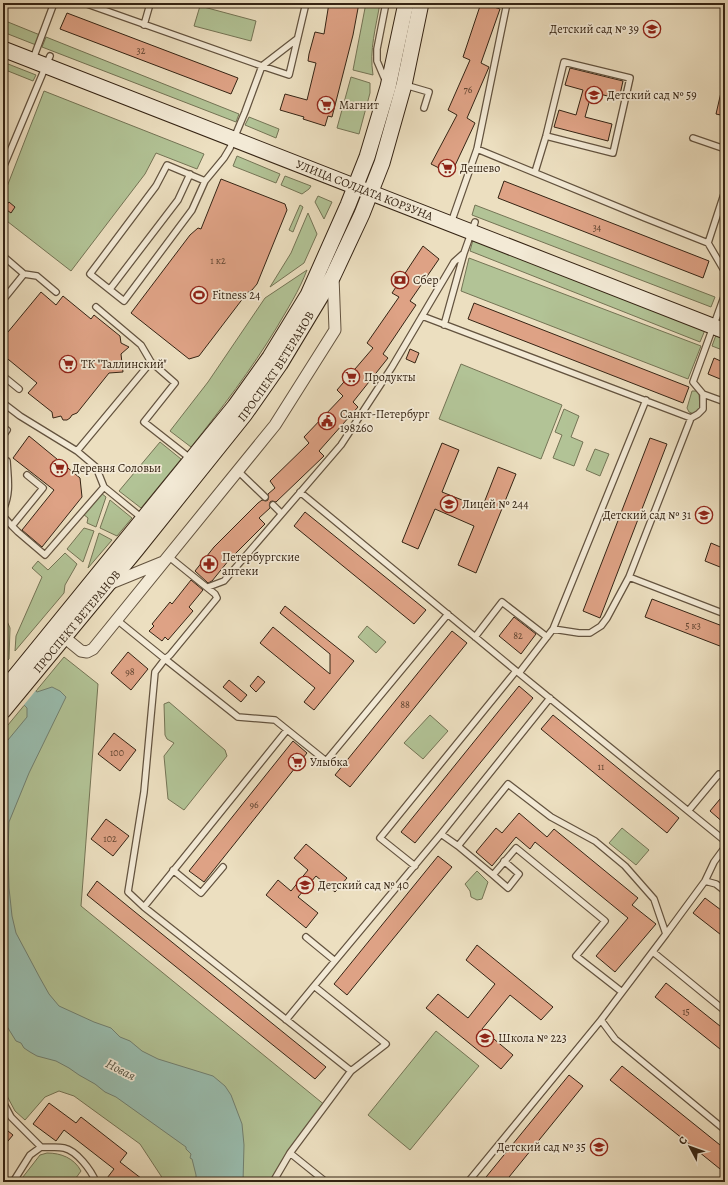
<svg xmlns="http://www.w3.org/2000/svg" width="728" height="1185" font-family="Alegreya,serif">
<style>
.green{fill:#b2c396;stroke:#747455}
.water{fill:#99bdaf;stroke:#718071}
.pier{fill:#ecdfc0}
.building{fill:#dea285;stroke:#352414}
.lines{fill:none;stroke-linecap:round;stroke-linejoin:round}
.lane-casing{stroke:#63533f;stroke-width:8}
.street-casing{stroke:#63533f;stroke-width:13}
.secondary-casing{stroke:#352414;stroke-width:17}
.lane{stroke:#f3ead6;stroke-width:5.5}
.street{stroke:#f3ead6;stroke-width:11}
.secondary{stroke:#f3ead6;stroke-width:15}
.labels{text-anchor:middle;stroke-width:3.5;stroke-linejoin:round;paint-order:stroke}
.number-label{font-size:10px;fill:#5f4430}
.poi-label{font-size:12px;fill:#352414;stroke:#f3ead6;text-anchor:start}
.street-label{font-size:12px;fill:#352414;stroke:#f3ead6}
.water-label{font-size:13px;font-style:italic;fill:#535242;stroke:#f3ead6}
</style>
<rect width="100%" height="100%" fill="#ecdfc0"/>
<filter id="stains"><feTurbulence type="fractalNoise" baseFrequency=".005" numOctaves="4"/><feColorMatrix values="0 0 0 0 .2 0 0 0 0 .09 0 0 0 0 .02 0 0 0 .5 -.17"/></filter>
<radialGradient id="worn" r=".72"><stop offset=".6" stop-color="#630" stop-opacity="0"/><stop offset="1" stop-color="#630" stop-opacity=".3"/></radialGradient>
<path class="green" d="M366,3H380C376,27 369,50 373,75L353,70Z
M200,6L256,21L251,41L194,26Z
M3,20L40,35L36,45L3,32Z
M46,37L239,114L236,122L42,47Z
M3,62L36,75L33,81L3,69Z
M351,77L370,83V93L359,134L337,128Z
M44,91L204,154L197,169L156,153L145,174L71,271L3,218V197Z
M249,117L279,129L276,138L245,125Z
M237,156L280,174L276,183L233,166Z
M285,176L311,186L309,189L302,194L281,185Z
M318,196L332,202L324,219L315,202Z
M300,205L303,207L293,232L289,230Z
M475,205L715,297L711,307L472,215Z
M308,213L317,234L304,263L270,287L291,253Z
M473,240L705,330L700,342L470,251Z
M469,258L701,346L688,379L461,291Z
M307,270C299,291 288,308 277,327C251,370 222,408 191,447L170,431L208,382L265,298Z
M716,335L725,338V351L712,346Z
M461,364L562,405L541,459L439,419Z
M692,391H696L699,393L700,410L694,414L689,412L687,408Z
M564,409L579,416L571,437L583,442L574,466L553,458L562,435L555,432Z
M160,442L181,459L141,508L119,491Z
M595,449L609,454L600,476L586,470Z
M101,493L106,497L96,527L87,523L88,518L83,514Z
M110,500L132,518L117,536L100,528Z
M84,528L94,531L83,562L67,549Z
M99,533L112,540L88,568Z
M65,553L77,564L65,585L64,593L15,651L16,636L42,577L32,568L38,561L48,570Z
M3,612L10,628L9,659L5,663L3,661Z
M367,626L386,642L376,653L358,637Z
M64,657L98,684L81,906L326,1106L282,1167L277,1182H165L140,1144L74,1096L59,1091L45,1097L25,1120L15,1111L7,1096L3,1092V731Z
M169,702L225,750L227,756L184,810L168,799L164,756L174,743L167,739L165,735L164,704Z
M430,715L448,731L423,759L404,743Z
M622,828L649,850L636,865L609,843Z
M477,871L488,882L482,899L477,900L471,897L470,891L465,884Z
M436,1031L479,1066L410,1150L368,1115Z
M47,1153C61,1153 74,1158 81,1171L73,1182H19L40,1155Z"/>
<path class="water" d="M3,662L37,692L52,687L60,691L66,697L29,773L9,822L8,851L9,888L12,916L16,933L40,978L49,994L59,1006L94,1022L111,1028L120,1037L130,1041L142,1051L158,1059L213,1076L225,1086L231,1095L242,1124L244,1145L243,1182H196V1175L192,1159L190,1158L191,1154L186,1149V1147L116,1097L105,1092L95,1084L79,1075L69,1068L56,1061L37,1056L30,1052L24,1048L21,1043L16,1041L3,1020V746L27,717V708L3,684Z"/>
<path class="pier" d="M7,662L37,689L23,706L3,687V667Z"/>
<path class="building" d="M329,3H359L353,35L332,117L328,116L325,126L303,119L304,117L280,110L285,94L307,100L316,63L308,61L309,54L315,32L324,34Z
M481,3H492L491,6L500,9L481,63L489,67L467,118L475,123L451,174L431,164L457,115L448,110L470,60L463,57Z
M67,13L238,78L231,94L60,29Z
M570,68L623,81L619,99L592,92L585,117L612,124L608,141L554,127L559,110L576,115L583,90L565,85Z
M722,88H725V116L716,114Z
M221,179L285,204L287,210L257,284L252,290L247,293L199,356L189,359L131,313L190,235L198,228L201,229Z
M504,181L709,261L703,278L498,198Z
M9,202L15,207L11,213L4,208Z
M423,246L439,259L410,301L416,305L383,354L388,358L353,402L358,407L319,451L324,456L276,502L272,501L270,502V508L259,518L265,524L229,560L212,581L208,583L195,571L214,547L258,503L262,500L266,501L268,500V494L275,488L270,481L309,443L304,437L343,396L337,390L373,348L367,343L399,297L392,293Z
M41,292L56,305L63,296L91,319L94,315L120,336L121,343L129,347L121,354L123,372L109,373L77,413L72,415L70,418L67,420H63L61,416L53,418L52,412L28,393L37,383L3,355V338Z
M474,303L689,387L683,403L468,319Z
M410,349L419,353L415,363L406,359Z
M714,358L725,363V381L708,374Z
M29,436L80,478L82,497L42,547L22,530L54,490L13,458Z
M650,438L667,444L600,618L583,611Z
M442,443L459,450L442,492L482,508L498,467L516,474L476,573L458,565L474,526L435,509L418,549L402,542Z
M305,512L426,610L414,624L294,526Z
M711,543L725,549V569L705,561Z
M191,580L203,590L189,607L193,611L168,640L165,637L162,641L149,631L154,626L152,624L170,602L172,604Z
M652,599L725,627V648L645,617Z
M285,606L354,661L314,710L304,702L315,688L260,643L273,627L330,674V654L280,613Z
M514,617L536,634L521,654L499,636Z
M452,631L467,643L350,787L335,775Z
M128,652L148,669L131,690L111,673Z
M258,676L265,682L256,692L250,686Z
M229,680L247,695L241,702L223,687Z
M519,686L533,698L415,843L401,832Z
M553,715L679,818L667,833L541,729Z
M114,733L136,750L120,771L98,754Z
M293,741L307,753L204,882L189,871Z
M725,793V824L710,811Z
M519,813L547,837L554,829L638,898L632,905L656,924L615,972L596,956L628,918L535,842L530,849L516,837L492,866L476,852L496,828L502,833Z
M106,819L129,836L113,856L91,839Z
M306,844L347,878L335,892L316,876L298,897L318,913L306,928L266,895L278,880L291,891L308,870L294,858Z
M438,856L452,867L347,995L334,984Z
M97,881L162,934L326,1067L315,1079L87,895Z
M705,898L725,913V938L693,913Z
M477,945L553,1007L541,1020L510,995L482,1029L513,1055L501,1069L426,1008L438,994L468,1018L495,984L466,960Z
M666,983L725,1030V1053L655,997Z
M622,1066L725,1149V1173L610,1080Z
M569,1075L583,1086L505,1182H482Z
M49,1103L76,1123L81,1117L127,1153L120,1162L146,1182H104L114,1169L64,1130L56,1141L33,1124Z
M3,1127L13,1135L3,1147Z"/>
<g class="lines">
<defs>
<path id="lane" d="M84,3L262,66L297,39
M144,25L150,4
M33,59L54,3
M386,82L377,61V49L386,3
M405,85L429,92L424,108
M693,138L725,149
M477,149L645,218L708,243L725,272
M3,168L50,56
M535,172L546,136L564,62L630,78L613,153L546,136
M205,181L167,165L156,186L90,274L124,301L192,210L205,181L224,158L230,148L245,112L262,66L289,75L306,3
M451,223L477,149L507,3
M708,243L725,191
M3,256L24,274L3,300
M24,274L37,276L56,292
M110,289L178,200L190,174
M96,307L141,345L151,362
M422,316L691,418L629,577L607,618L601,626L590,633H579L553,629L519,673
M444,325L464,253
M3,376L19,389
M703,394L725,402
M3,403L20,416L77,451L96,467L104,487L142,518
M691,418L698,414L703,409V394L693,382L725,294
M3,436L7,430
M77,451L151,362L175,383L144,422L191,459
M238,471L265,497
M27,475L43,488L12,526L18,532L45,555L104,487
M300,492L509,665L725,841
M273,505L281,513
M3,510C11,493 8,479 7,461
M3,516L12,526
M168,556L215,594L217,598L170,655L165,659L238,717L275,720L326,761L448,614
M629,577L725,614
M208,587L224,581L341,445L392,367L454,262L464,253L475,222
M117,620L165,659L155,672L144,792L128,892L144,907L351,1071
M553,629L646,400
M475,637L502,602L547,637
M689,810L719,774L725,776
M441,834L550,698
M415,866L380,838L516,671
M173,870L201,893L223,867
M493,875L508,888L519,874L504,861
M705,881L716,884L725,891
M144,907L287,730
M666,934L705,881L714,862L725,847
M306,937L334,960
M653,952L725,1011
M622,992L576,956L605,921L516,848L493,875L458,846L508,784L551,817L595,841L625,866L654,899L666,934L601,1020L615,1039L725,1130
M286,1020L314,986
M3,1102L11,1117L41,1147
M13,1182L30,1155L41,1147C49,1147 57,1147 64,1148C77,1151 91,1170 96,1182
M273,1182L290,1153
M326,1182L290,1153L351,1071L386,1044L314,986L441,834L458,846
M468,1182L601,1020"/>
<path id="street" d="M109,584L163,562
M59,633L81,651L87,652L93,649L275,425L335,330L333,276"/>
<g id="secondary">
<path id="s1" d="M3,49L725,331"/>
<path d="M3,691L235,406L270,357L308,295L348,205L367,157L388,87L406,3"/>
<path id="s2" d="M3,711L136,550L245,414L280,364L333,276L362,214L382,163L404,85L421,3"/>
</g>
</defs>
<use href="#lane" class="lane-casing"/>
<use href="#street" class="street-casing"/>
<use href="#secondary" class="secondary-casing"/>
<use href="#lane" class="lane"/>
<use href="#street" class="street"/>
<use href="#secondary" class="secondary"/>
</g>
<defs>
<symbol id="school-ring" viewBox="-11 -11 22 22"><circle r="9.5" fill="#f3ead6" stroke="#8f2418" stroke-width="1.5"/><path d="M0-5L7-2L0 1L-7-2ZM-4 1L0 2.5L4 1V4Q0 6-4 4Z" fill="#8f2418"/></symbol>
<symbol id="supermarket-ring" viewBox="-11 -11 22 22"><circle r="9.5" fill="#f3ead6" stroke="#8f2418" stroke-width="1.5"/><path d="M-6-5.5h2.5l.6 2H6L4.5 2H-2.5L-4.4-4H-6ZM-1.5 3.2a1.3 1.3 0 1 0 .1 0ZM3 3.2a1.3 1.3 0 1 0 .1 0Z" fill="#8f2418"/></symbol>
<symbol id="bank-ring" viewBox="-11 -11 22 22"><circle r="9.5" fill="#f3ead6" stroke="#8f2418" stroke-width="1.5"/><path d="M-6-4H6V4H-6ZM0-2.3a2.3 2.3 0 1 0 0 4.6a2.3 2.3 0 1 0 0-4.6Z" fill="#8f2418"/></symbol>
<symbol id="stadium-ring" viewBox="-11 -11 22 22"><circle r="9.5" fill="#f3ead6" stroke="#8f2418" stroke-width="1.5"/><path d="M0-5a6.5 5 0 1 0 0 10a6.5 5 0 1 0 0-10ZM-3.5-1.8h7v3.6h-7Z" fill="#8f2418"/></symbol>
<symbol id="civic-ring" viewBox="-11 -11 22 22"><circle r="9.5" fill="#f3ead6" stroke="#8f2418" stroke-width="1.5"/><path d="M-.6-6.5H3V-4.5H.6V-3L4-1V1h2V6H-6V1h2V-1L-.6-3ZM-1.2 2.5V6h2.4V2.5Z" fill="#8f2418"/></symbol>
<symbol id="pharmacy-ring" viewBox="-11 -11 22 22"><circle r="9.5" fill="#f3ead6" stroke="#8f2418" stroke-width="1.5"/><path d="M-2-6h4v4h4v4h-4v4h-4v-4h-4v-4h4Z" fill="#8f2418"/></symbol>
</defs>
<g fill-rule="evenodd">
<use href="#school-ring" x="642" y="19" width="20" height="20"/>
<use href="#school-ring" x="584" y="85" width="20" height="20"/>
<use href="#supermarket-ring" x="316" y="95" width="20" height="20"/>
<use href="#supermarket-ring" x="437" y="158" width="20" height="20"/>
<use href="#bank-ring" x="390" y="270" width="20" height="20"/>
<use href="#stadium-ring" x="189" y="285" width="20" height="20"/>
<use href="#supermarket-ring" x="58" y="354" width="20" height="20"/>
<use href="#supermarket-ring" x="341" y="367" width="20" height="20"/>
<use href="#civic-ring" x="317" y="411" width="20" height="20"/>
<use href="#supermarket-ring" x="49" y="458" width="20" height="20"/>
<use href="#school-ring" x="439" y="494" width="20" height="20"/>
<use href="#school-ring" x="694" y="505" width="20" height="20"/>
<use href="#pharmacy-ring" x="199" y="554" width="20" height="20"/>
<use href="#supermarket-ring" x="287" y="752" width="20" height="20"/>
<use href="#school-ring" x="295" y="875" width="20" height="20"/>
<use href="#school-ring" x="475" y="1028" width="20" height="20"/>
<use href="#school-ring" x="589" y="1137" width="20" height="20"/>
</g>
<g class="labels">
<g class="number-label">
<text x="141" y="54">32</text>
<text x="468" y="93">76</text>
<text x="597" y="231">34</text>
<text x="218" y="264">1 к2</text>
<text x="693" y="629">5 к3</text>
<text x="518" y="639">82</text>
<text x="130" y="675">98</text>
<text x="405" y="708">88</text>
<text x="117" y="756">100</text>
<text x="601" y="770">11</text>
<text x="254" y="808">96</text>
<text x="110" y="842">102</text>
<text x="686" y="1015">15</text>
</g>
<g class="poi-label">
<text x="639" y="33" text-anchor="end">Детский сад № 39</text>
<text x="607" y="99">Детский сад № 59</text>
<text x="339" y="109">Магнит</text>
<text x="460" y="172">Дешево</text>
<text x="413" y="284">Сбер</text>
<text x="212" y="299">Fitness 24</text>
<text x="81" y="368">ТК "Таллинский"</text>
<text x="364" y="381">Продукты</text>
<text x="340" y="418">Санкт-Петербург<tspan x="340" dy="14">198260</tspan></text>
<text x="72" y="472">Деревня Соловьи</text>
<text x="462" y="508">Лицей № 244</text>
<text x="691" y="519" text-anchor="end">Детский сад № 31</text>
<text x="222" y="561">Петербургские<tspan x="222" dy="14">аптеки</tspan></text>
<text x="310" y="766">Улыбка</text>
<text x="318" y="889">Детский сад № 40</text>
<text x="498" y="1042">Школа № 223</text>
<text x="586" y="1151" text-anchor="end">Детский сад № 35</text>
</g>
<g class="street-label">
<text dy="4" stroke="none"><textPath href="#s1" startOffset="388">УЛИЦА СОЛДАТА КОРЗУНА</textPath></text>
<text dy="4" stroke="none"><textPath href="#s2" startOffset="440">ПРОСПЕКТ ВЕТЕРАНОВ</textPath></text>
<text dy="4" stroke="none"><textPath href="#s2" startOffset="116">ПРОСПЕКТ ВЕТЕРАНОВ</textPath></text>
</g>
<g class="water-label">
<text transform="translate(121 1069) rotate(27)" y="5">Новая</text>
</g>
</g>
<rect width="728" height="1185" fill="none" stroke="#ecdfc0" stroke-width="16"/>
<rect x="4" y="4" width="720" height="1177" fill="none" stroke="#352414" stroke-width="2"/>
<rect x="8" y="8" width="712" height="1169" fill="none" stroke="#352414"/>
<g transform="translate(690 1147) rotate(311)" stroke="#f3ead6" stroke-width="3" paint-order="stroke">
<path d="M0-3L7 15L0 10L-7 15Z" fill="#352414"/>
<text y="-6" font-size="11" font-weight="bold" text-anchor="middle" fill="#352414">С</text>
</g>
<rect width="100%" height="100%" filter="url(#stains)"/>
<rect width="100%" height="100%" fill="url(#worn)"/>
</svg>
